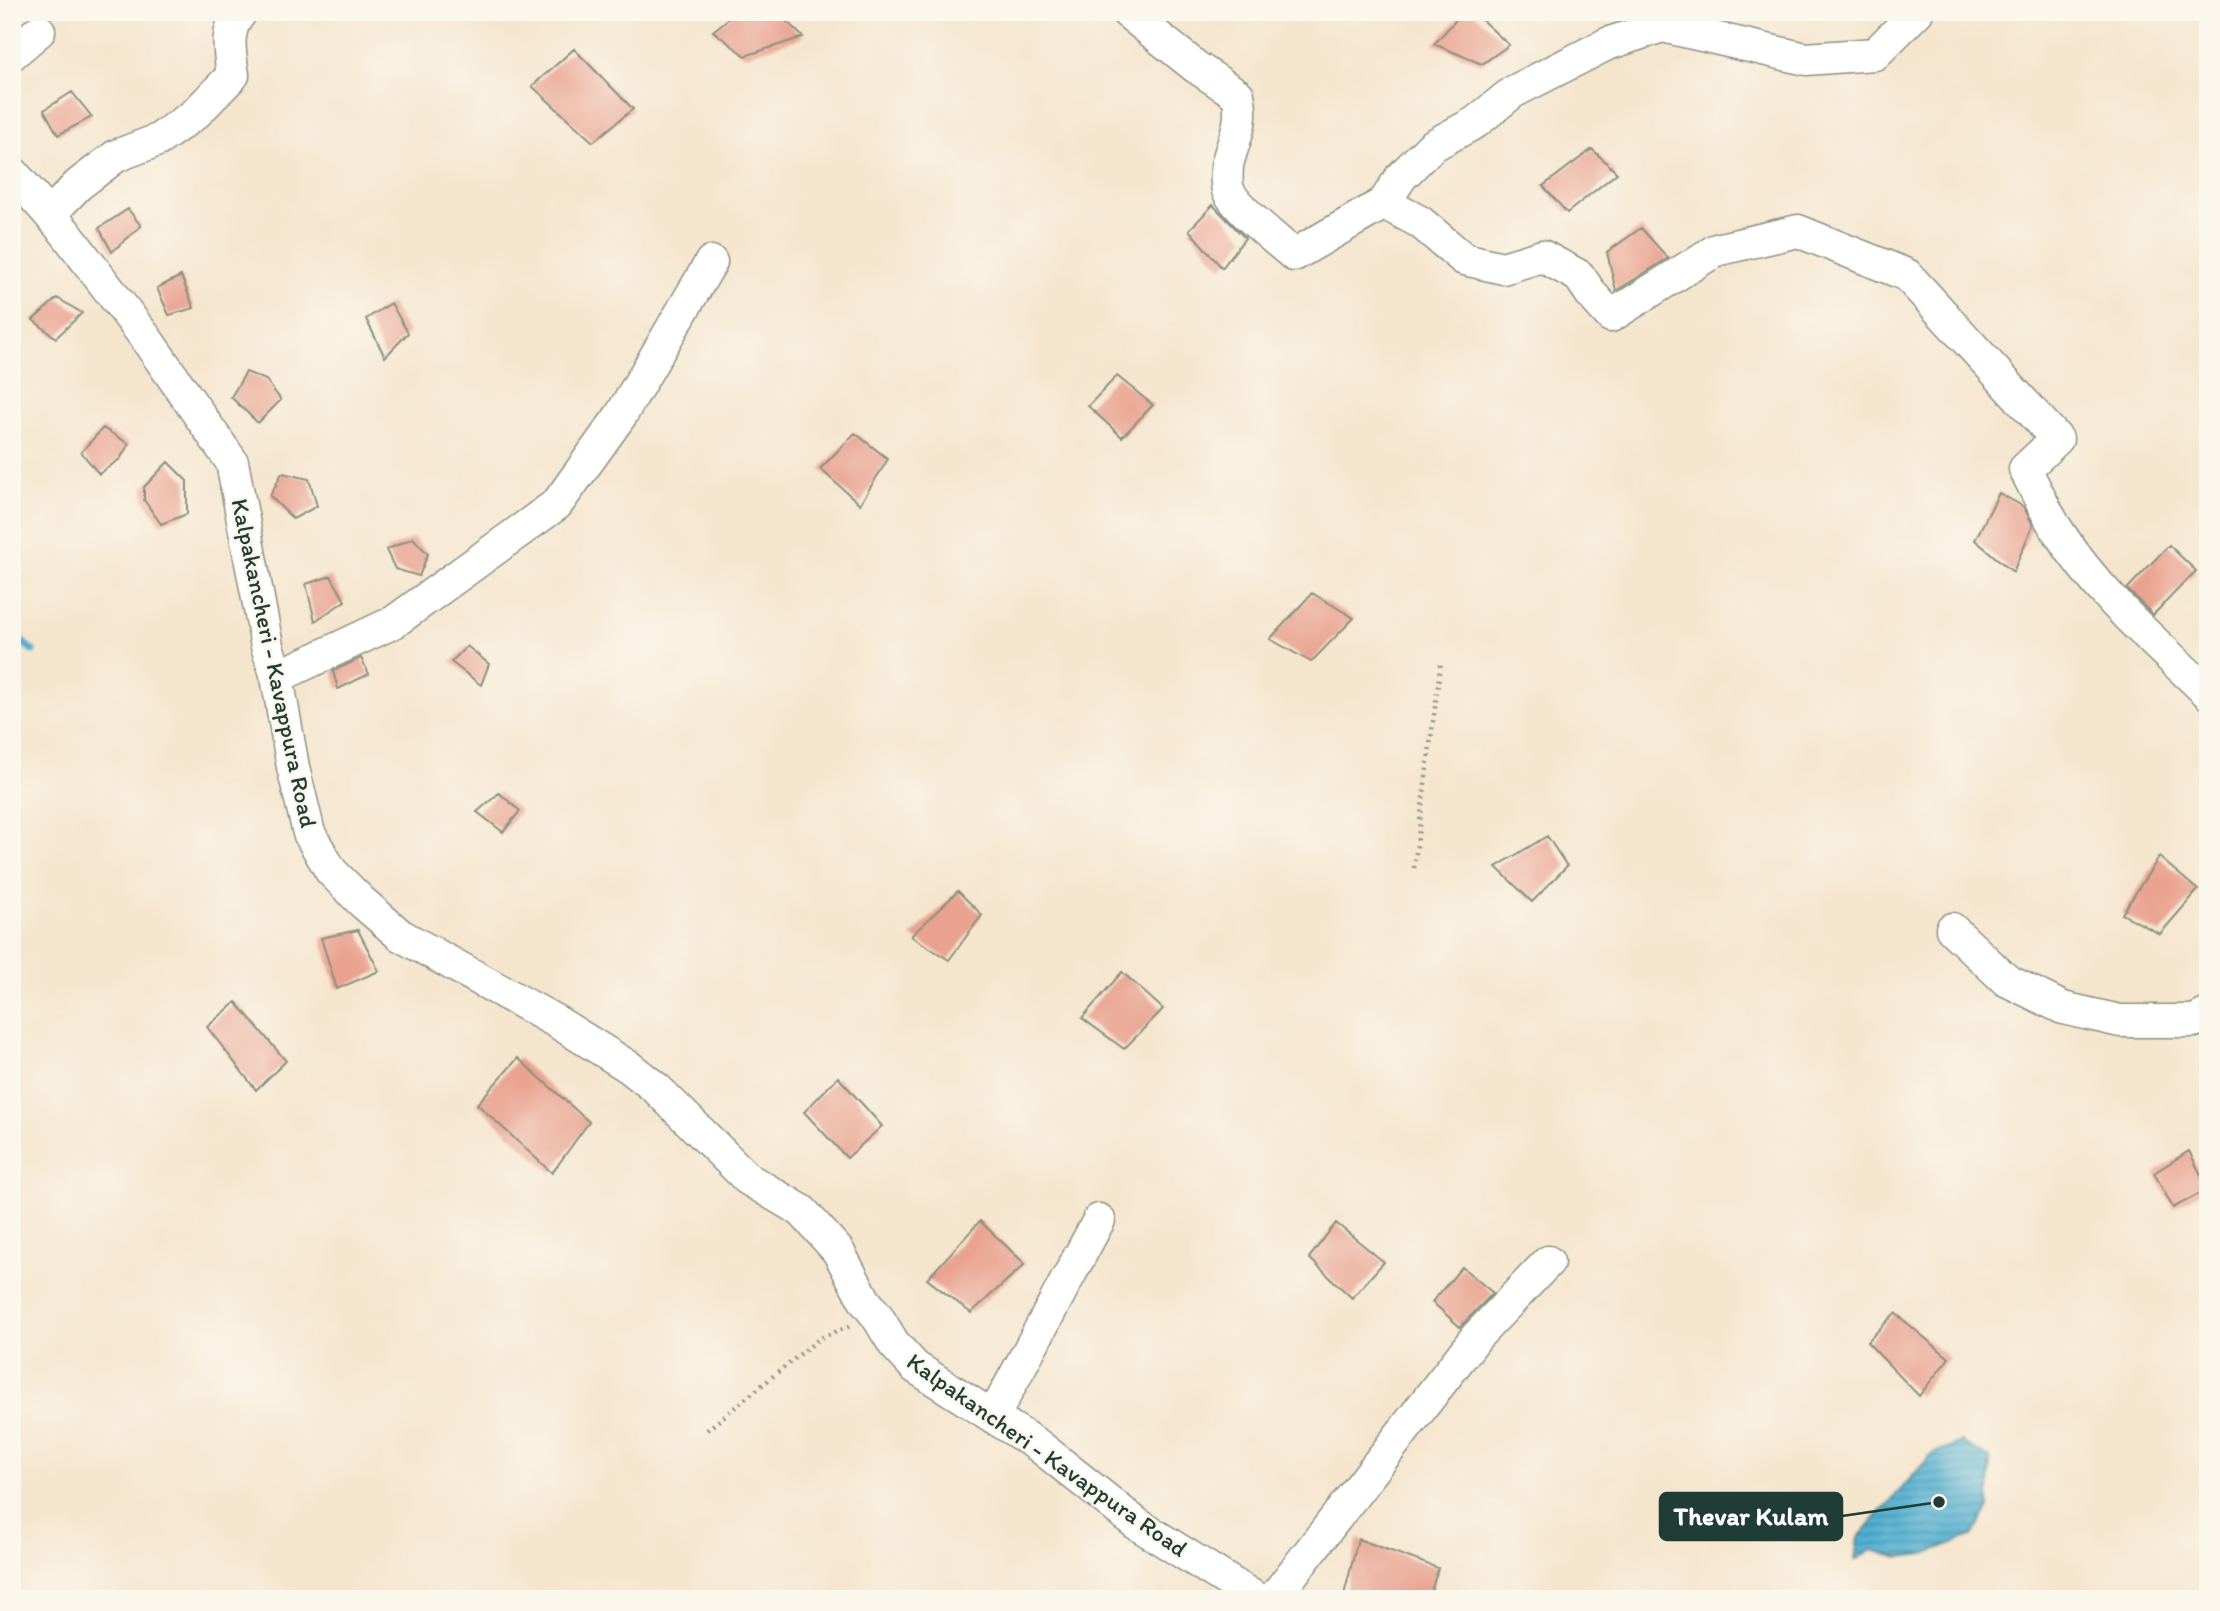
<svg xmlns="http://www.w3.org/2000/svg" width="2220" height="1611" font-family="Itim,sans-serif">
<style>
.water{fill:url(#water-rules);stroke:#397682;stroke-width:2}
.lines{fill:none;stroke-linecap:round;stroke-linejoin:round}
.stream{stroke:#53b0d1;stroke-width:7}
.building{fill:#e9a28f}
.minor-casing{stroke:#8a9180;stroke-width:35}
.path{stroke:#8a9180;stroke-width:4.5;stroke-dasharray:2 5;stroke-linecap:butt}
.minor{stroke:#fff;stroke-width:32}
.labels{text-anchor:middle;stroke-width:5;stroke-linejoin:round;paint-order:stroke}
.street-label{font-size:24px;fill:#1f3d34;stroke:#fbf7ec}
.leader{fill:none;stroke:#1f3d34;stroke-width:2.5}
.callout-dot{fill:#1f3d34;stroke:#fbf7ec;stroke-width:2.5}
.callout{fill:#1f3d34;stroke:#1f3d34;stroke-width:2.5}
.callout-label{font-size:26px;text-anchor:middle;font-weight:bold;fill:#fff}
</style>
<defs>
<pattern id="water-rules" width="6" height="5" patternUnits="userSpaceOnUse" patternTransform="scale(1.75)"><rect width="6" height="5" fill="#53b0d1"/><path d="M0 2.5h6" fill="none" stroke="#4490aa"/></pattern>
</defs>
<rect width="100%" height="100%" fill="#fbf7ec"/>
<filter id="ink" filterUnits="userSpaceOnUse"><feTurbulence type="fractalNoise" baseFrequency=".0143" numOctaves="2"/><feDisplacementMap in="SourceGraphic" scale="14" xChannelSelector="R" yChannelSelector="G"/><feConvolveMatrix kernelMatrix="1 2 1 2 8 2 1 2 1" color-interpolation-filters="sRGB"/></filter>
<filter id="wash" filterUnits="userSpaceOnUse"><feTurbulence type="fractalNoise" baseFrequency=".00686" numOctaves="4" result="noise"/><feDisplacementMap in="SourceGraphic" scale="28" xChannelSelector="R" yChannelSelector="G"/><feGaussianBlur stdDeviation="1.57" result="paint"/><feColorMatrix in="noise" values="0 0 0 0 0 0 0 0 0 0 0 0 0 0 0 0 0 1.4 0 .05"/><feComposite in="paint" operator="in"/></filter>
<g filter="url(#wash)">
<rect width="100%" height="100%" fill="#f5e5cd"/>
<path class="water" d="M1961,1442L1990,1458L1989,1508L1972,1536L1924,1554L1900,1557L1871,1550L1855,1560L1858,1538L1932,1454Z"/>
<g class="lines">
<path class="stream" d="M12,633L33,651"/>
</g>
<g id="blocks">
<path class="building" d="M737,12H777L803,37L745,56L713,31Z
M1463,12H1473L1509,45L1482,64L1434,44Z
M574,49L633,109L593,142L532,86Z
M72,92L92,117L58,135L44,110Z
M1592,149L1617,173L1567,213L1543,186Z
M1213,205L1245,238L1222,268L1189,230Z
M128,209L141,226L112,252L99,228Z
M1641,228L1668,258L1616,291L1607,252Z
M181,276L194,308L169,315L157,288Z
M57,298L82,313L56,338L33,320Z
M391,303L408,333L385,357L366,319Z
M246,372L266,380L281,400L258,423L231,397Z
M1117,376L1153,405L1122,437L1088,406Z
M103,428L129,444L120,459L99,474L81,452Z
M855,433L888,459L860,504L820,469Z
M168,462L187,481V514L161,524L144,500V487Z
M282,473L309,479L317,506L293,519L270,496Z
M1999,493L2024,507L2033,525L2013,572L1975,540Z
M413,538L428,554L419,576L395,569L386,550Z
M2169,545L2196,571L2153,615L2127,589Z
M331,576L345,601L315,621L306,584Z
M1312,593L1354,618L1311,662L1270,639Z
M467,646L489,664L481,685L451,662Z
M361,658L369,674L338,689L333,671Z
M499,793L520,811L503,832L477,812Z
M1547,836L1567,866L1532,902L1496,867Z
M2159,857L2198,890L2160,934L2122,914Z
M958,891L982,915L949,960L911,936Z
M358,930L379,971L337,989L321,938Z
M1122,972L1163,1009L1124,1049L1082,1018Z
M236,1002L286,1061L256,1090L207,1027Z
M518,1058L589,1122L552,1173L477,1104Z
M838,1077L882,1126L847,1158L804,1112Z
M2189,1151L2208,1189L2173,1208L2154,1173Z
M980,1221L1025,1264L971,1313L927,1279Z
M1336,1223L1384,1262L1352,1298L1309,1258Z
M1462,1267L1493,1293L1460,1327L1432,1302Z
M1895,1313L1949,1358L1919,1396L1867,1342Z
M1358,1539L1438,1568L1429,1599H1343Z"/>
</g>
</g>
<g filter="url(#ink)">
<use href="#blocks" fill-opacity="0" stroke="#8a9180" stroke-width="2"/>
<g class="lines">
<defs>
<path id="minor" d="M1127,12L1196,67L1238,95C1244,121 1236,133 1229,158C1226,165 1226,183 1228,190C1236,209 1278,241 1294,255L1384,203L1401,177L1432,146L1476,122L1513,92L1607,44L1662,26L1806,59L1875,54L1917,12
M12,54L39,31
M12,172L65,232L145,337L232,462L267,646L277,677L293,767L309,833L331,871L362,902L400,935L557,1022L629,1067L657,1089L748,1179L802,1211L838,1251L865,1301L877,1316L894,1344L915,1367L1039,1446L1137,1524L1257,1599
M1384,203L1420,222L1464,259L1503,268L1542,256L1579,276L1592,295L1611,316L1716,250L1798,231L1907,275L2057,439L2025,469C2036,489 2045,512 2058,531C2098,594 2155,642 2208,693
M50,214L78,185L116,156L158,140L195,114L233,75C230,52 224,31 241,12
M277,677L394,622L557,504L621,415L711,262
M1952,929L2006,980L2063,1008L2120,1021H2194L2208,1014
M993,1417L1099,1220
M1273,1599L1477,1336L1548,1262"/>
</defs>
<use href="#minor" class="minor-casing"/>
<path class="path" d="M1414,868L1441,661
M707,1430L820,1338L853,1325"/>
<use href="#minor" class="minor"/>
</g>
</g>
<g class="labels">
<g class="street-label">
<text transform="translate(274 663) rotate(78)" y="8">Kalpakancheri - Kavappura Road</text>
<text transform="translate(1047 1455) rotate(35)" y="8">Kalpakancheri - Kavappura Road</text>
</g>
</g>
<path class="leader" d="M1939 1502L1842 1516"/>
<circle class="callout-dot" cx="1939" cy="1502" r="7"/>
<rect class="callout" x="1660" y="1493" width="182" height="47" rx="7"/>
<g class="callout-label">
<text x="1751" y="1525">Thevar Kulam</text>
</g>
<rect width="2220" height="1611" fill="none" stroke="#fbf7ec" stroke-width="42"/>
</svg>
